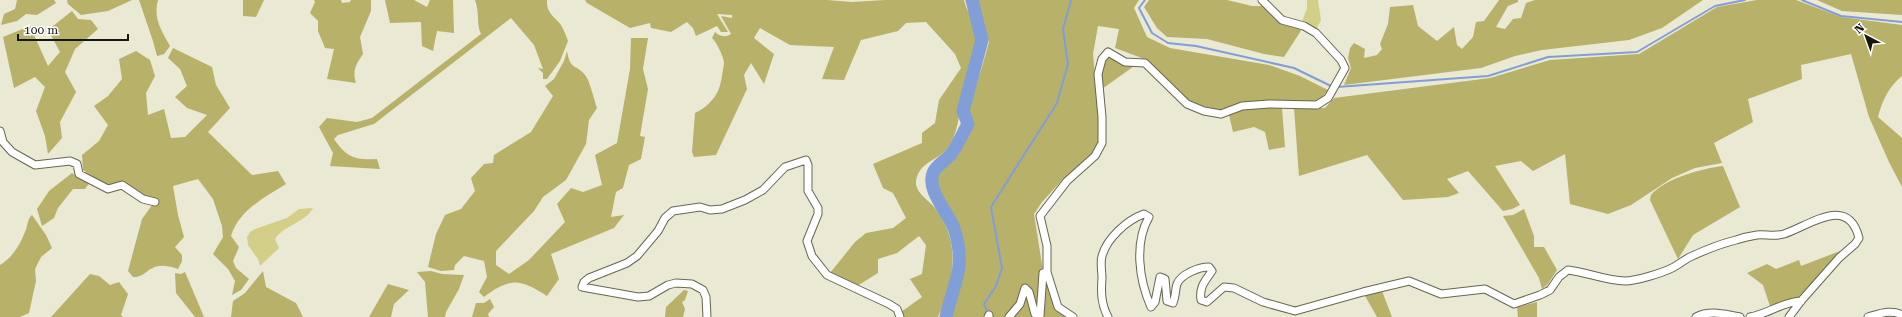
<svg xmlns="http://www.w3.org/2000/svg" width="1902" height="317" font-family="'Roboto Serif',serif">
<style>
.green{fill:#d4cf88}
.forest{fill:#b7b16a}
.lines{fill:none;stroke-linecap:round;stroke-linejoin:round}
.stream{stroke:#819ed9;stroke-width:2}
.river{stroke:#819ed9;stroke-width:13}
.street-casing{stroke:#676654;stroke-width:9}
.street{stroke:#fff;stroke-width:7}
</style>
<rect width="100%" height="100%" fill="#eae9d4"/>
<path class="green" d="M1307,0H1318L1321,20L1316,30L1302,22L1307,8Z
M313,208C305,223 284,225 275,239L279,248L260,266L258,259L248,245L247,237L250,232L255,229L287,218L299,209Z"/>
<path class="forest" d="M17,0H54L56,3L37,15L26,14L17,21L1,25L4,14L15,9Z
M67,0H132L108,11L81,15L68,4Z
M139,0H158C153,18 161,30 170,46L164,54L157,56L153,41Z
M243,0H264L256,17L243,16Z
M314,0H341L342,3L350,2L351,0H371V11L360,37L363,54C356,64 352,71 356,83L327,79L334,49L325,48L318,31V21L310,13L315,2Z
M385,0H414L427,7L430,0H453L454,33L437,31L433,51L422,46L421,22L390,23Z
M475,0H547C546,13 555,17 561,25C564,30 566,36 568,41L560,61L547,79H543V73L538,68L543,69L534,45L511,18L374,124L338,135L334,139C347,158 355,160 377,159L380,169L330,166L333,153L319,127L327,118L357,122L372,118L481,34C476,24 480,13 475,0Z
M585,0H827L852,2L885,0H964C967,14 978,26 979,40C979,56 964,98 959,115C958,125 954,140 947,149C938,160 919,162 916,181C915,193 929,200 935,208C961,241 955,281 938,317H903L901,312L922,297L910,279L922,274L926,245L919,236L897,253L878,259V273L857,286L830,273L855,242L866,233L893,228L906,218L893,193L883,188L873,164L922,143V133L935,123L939,100L961,68L955,54L926,22L906,23L898,31L861,40L844,80L822,79L834,47L790,45L760,28L754,38L774,54L764,84L751,63L744,75L747,89L716,155L694,157L692,152L695,113C704,109 714,100 718,91C721,85 723,70 724,63C724,57 716,41 712,38L715,32C719,36 725,38 731,34L721,16L732,18V15L717,14L728,32H721L717,26L696,36L693,28L687,22L671,32L651,28L650,23L630,28L587,3Z
M970,0H1139L1134,8L1147,37L1170,48L1269,65L1300,76L1328,90L1318,102L1269,100L1242,103L1220,110L1203,106L1188,100L1147,60L1115,48L1119,29L1098,26L1093,54L1099,117L1098,142L1091,155L1063,179L1042,202L1034,214L1043,271L1039,313L1031,297V289L1026,286L1008,317H951L963,279L964,260L962,235L939,196L932,182L935,175L951,160L982,67L989,42L973,12Z
M1149,0H1227L1252,6H1264L1279,22L1302,29L1284,57L1264,54L1207,39L1167,37L1157,28L1144,7Z
M1499,0H1518V2L1508,6L1496,27L1505,29L1513,19L1521,18L1526,3L1535,0H1703L1662,28L1629,40L1542,50L1515,56L1481,68L1344,85L1351,68L1348,58L1350,48L1354,43L1365,49L1364,58L1377,55L1382,49L1380,44L1388,24L1390,7L1413,5L1418,26L1437,41L1454,27L1457,45L1462,49L1473,37L1476,22L1484,21Z
M1757,0H1796L1841,17L1902,25V76C1889,86 1882,101 1878,117L1902,138V187L1889,162L1869,117L1851,54L1801,65L1802,79L1748,99L1753,122L1714,143L1722,163L1695,168L1672,178L1631,205L1608,214L1570,204L1565,154L1533,171L1521,161L1495,166L1520,205L1512,209L1503,211L1468,171L1447,179L1459,193L1448,197L1403,200L1367,155L1299,176L1294,108H1325L1334,98L1490,78L1550,60L1639,54L1717,7Z
M1817,0H1902V15L1842,11Z
M72,11L78,19L91,20L98,29L75,49L65,72L76,92L60,122L62,138L48,154L45,136L36,111L45,87L35,77L14,88L3,37L30,26L48,66L60,52L48,30Z
M631,38H648L643,69L648,89L640,136L645,137L641,159L629,165L623,188L616,192L611,217L624,215L614,228L551,254L559,279L547,296C520,279 511,277 484,297L479,292L487,277L484,261L464,256L455,265L454,270L441,271L428,267L436,234L445,215L461,209L475,191L471,178L484,164L493,163L494,155L531,132L553,96L545,86L554,79L564,61L567,51C570,71 577,64 585,75C590,81 594,100 597,108L589,120L586,144L566,180L543,197L534,211L496,251V265L509,274L529,260L565,222L557,204L571,188L583,192L602,185L595,155L617,143L630,69Z
M173,48L212,67L216,85L230,108L208,132L252,175L278,171L286,184C264,198 239,210 231,236L239,247L233,261L236,268L249,279L241,290L232,295L235,281L228,269L213,254L223,237L222,226L213,199L198,179L173,186L178,215L184,237L175,247L182,255V261L178,269C148,258 149,278 133,277L128,271L142,219L155,201L144,198L122,183L108,187L83,170L82,155L99,141L108,125L94,106L108,96L122,79L119,59L136,51L150,60L155,76L146,93L148,115L164,109L171,138L185,137L207,115L187,108L175,97L187,86L180,69L168,58Z
M1110,56L1137,64L1102,89C1101,77 1100,65 1110,56Z
M1273,107L1282,108L1285,147L1269,150L1265,132L1254,127L1233,132L1229,115L1245,109Z
M1723,166L1740,207L1693,235L1678,259L1650,200L1651,195C1664,179 1703,168 1723,166Z
M72,173L81,180L85,179L90,182L85,189H73L58,208L54,218L42,226L37,209L49,191Z
M1524,209L1534,236V247H1544L1557,270L1548,284L1542,289L1539,278L1503,216L1513,215Z
M32,215L46,235L52,248L41,257L35,269L36,281L29,313L20,317H0V265C12,258 20,245 25,232C28,226 27,219 32,215Z
M1840,251L1800,298H1793L1770,306L1763,285L1747,273L1767,264L1776,269L1799,260L1801,266Z
M263,271L266,287L296,303L303,317H231L233,301L245,293Z
M431,271L442,274L464,275L459,289L446,312L445,317H428L425,282L417,272Z
M185,272L204,317H195L176,293L175,273L181,274Z
M90,274L99,276L110,285L119,282L128,294L121,315L123,317H51Z
M1044,274L1054,296L1070,317H1042Z
M388,284L409,290L394,304L391,317H369Z
M684,290L688,291L685,300L682,302L685,309L683,317H665L666,307Z
M1025,290L1040,317H1011Z
M1382,291L1392,317H1377L1364,294Z
M490,299L494,307L488,314L489,317H472L476,303H484Z
M1537,302V317H1518L1517,307Z"/>
<g class="lines">
<path class="stream" d="M1145,0L1139,8L1152,33L1168,43L1196,46L1294,68L1333,87
M1802,0L1841,16L1902,22
M1337,87L1488,76L1548,57L1637,52L1715,6L1745,0
M986,314L987,311L984,304L996,286L1002,268L991,207L1057,103L1068,64L1063,29L1071,0"/>
<path class="river" d="M946,317C954,281 966,270 955,231C950,214 926,191 933,173C936,165 947,160 952,153C958,144 963,133 968,124L963,111L982,40L972,0"/>
<defs>
<path id="street" d="M0,131L3,142L12,152L35,165L70,161L77,164L79,174L108,189L122,185L143,199L155,202
M707,317L706,297L703,290L692,284L676,283L668,285L649,296L638,297L582,287L584,282L589,278L627,263L637,256L658,231L665,218L673,211L700,207L710,210L722,209L745,200L763,190L785,167L806,160L808,165V191L818,208V214L807,241L812,256L827,275L889,304L897,309L900,317
M988,317L989,315V317
M1009,317L1020,304L1025,288L1029,292L1035,314L1040,316L1043,273L1047,272
M1073,317L1058,307L1047,272V246L1040,216L1067,181L1095,156L1102,143V117L1098,74L1102,59L1108,52L1125,62L1145,63L1187,104L1204,111L1221,114L1242,106L1269,104L1317,105L1328,98L1345,68L1341,60L1316,33L1304,26L1282,20L1262,0
M1108,317C1101,304 1101,292 1102,278C1102,271 1100,263 1102,256C1107,238 1127,220 1144,214L1149,217C1134,243 1139,280 1151,307L1155,302L1160,277L1165,279L1167,301L1173,303C1176,296 1175,290 1177,284C1181,274 1199,267 1209,267L1212,271C1205,281 1199,287 1201,300L1207,302L1224,287L1234,288L1263,302L1295,311L1363,292L1409,281L1441,294L1485,289L1514,304L1540,295L1550,290L1559,277L1568,270C1586,272 1607,281 1625,281C1636,281 1662,273 1672,268C1678,265 1684,260 1690,257C1705,250 1720,244 1736,240C1742,238 1750,236 1757,235C1766,234 1774,237 1784,234C1809,226 1848,194 1859,238L1855,244L1839,258L1801,301L1789,317
M1696,317C1709,310 1726,314 1740,317
M1750,317C1768,314 1782,302 1801,301
M1868,317C1879,314 1891,309 1902,315"/>
</defs>
<use href="#street" class="street-casing"/>
<use href="#street" class="street"/>
</g>
<g transform="translate(1866 36) rotate(319)" stroke="#ffffff" stroke-width="3" paint-order="stroke">
<path d="M0-3L7 15L0 10L-7 15Z" fill="#16150e"/>
<text y="-6" font-size="11" font-weight="bold" text-anchor="middle" fill="#16150e">N</text>
</g>
<path d="M18 34v6h110v-6" fill="none" stroke="#16150e" stroke-width="2"/>
<text x="24" y="34" font-size="12" fill="#16150e" stroke="#ffffff" stroke-width="3" paint-order="stroke">100 m</text>
</svg>
